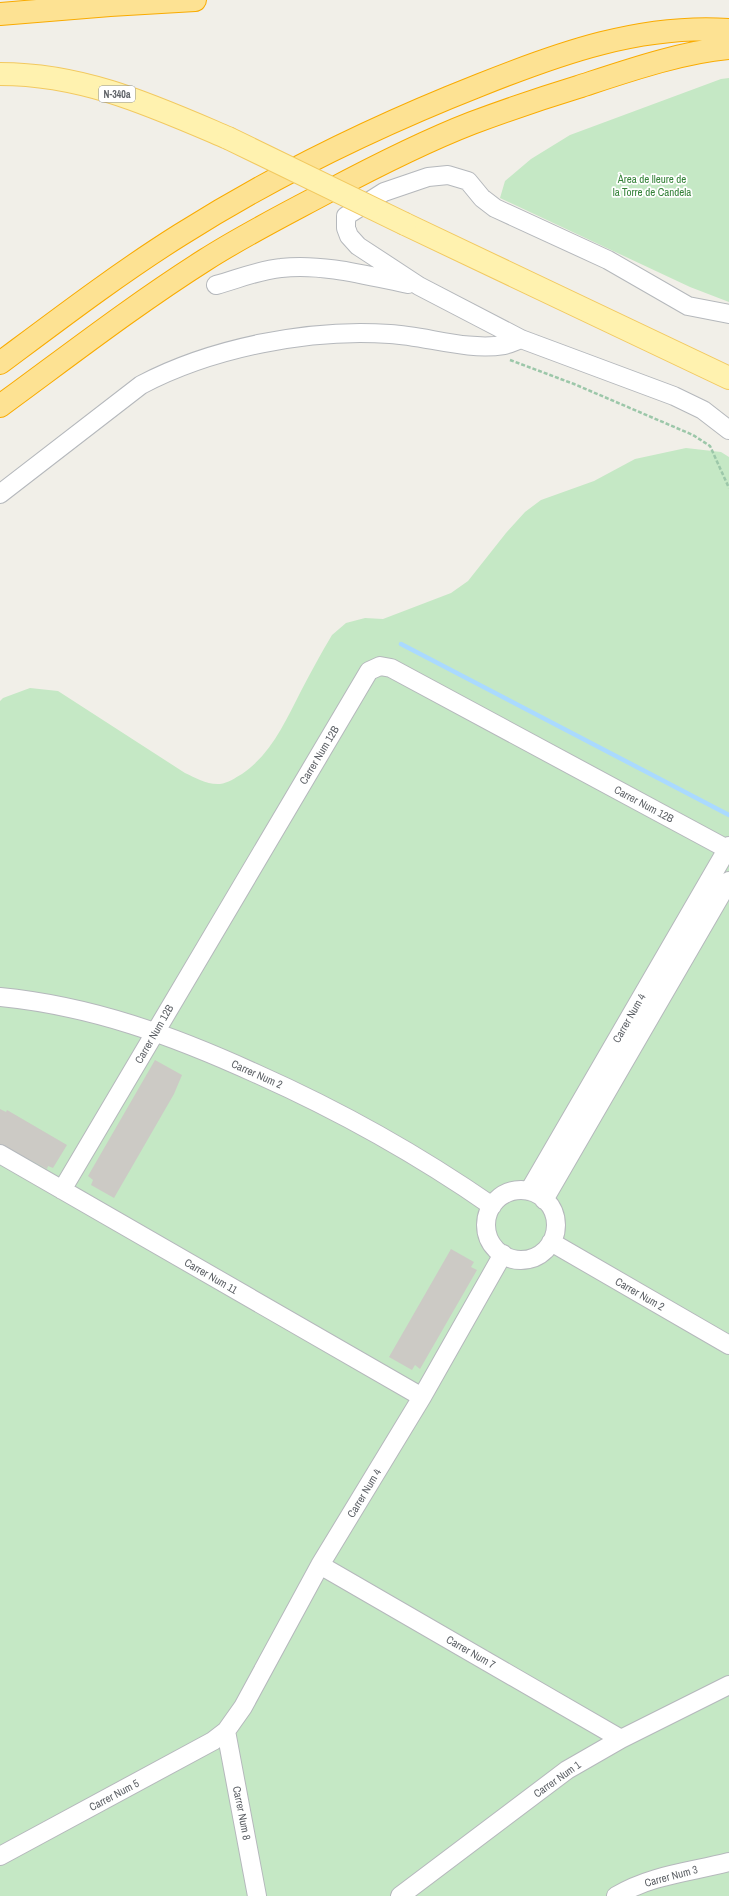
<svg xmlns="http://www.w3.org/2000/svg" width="729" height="1896" font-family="'Archivo Narrow',sans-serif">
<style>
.green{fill:#c5e8c5}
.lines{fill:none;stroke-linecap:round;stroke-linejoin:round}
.stream{stroke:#aadaff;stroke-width:4.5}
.building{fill:#cccac5}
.minor-casing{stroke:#b5b8bc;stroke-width:20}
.major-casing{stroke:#f2c960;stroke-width:24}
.highway-casing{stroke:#f9ab00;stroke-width:24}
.path{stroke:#9cc7a9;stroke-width:2.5;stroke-dasharray:4 2;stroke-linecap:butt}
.minor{stroke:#fff;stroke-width:18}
.major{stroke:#fff2af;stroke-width:22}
.highway{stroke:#fde293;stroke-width:22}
.major-bridge-casing{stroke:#f2c960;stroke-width:24;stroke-linecap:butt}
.major-bridge{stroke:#fff2af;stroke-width:22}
.labels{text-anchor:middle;stroke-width:3.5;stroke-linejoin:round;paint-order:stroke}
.shield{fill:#fff;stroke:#8f9295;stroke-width:1}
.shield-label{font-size:10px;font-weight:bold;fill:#5f6368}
.park-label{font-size:11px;fill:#348238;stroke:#fff}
.street-label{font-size:11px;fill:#5f6368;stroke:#fff}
</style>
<rect width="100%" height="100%" fill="#f1efe8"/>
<path class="green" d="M729,78V302L690,287L500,198L505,181L531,159L570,135L721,79Z
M686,448L721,452L729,457V1896H0V701L3,698L30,688L58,691L185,773C196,778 207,785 220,784C228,783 235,778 242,774C272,753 285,722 301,691C311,672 321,653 332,635L346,623L365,618L383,619L451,593L468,581L506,533L525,512L541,500L594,481L635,459Z"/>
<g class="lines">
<path class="stream" d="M401,644L729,815"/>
</g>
<path class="building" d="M155,1060L182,1075L174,1094L114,1198L91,1185L93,1180L88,1176Z
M0,1109L6,1112L7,1110L67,1145L53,1168L48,1166L47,1169L0,1144Z
M451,1249L474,1262L471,1267L477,1270L420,1369L415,1365L412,1370L389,1357Z"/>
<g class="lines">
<defs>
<path id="minor" d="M216,285C238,279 259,270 281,268C322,263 369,276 408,284
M729,314L688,306L608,260L495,208L482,198L468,181L448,175L428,177L384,192L346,216V228L349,236L358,246L419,286L521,339L674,396L703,410L729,430
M0,494L141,385C211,348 310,328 390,334C427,336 466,351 504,345C510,344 515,341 521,339
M0,997C92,1006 174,1036 257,1074C340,1111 417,1154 492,1206
M0,1154L422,1397
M62,1190L369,671L380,666L391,668L729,850
M486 1225a35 35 0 1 1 70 0a35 35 0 1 1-70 0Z
M529,1191L729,846
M544,1200L729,881
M551,1242L729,1345
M320,1565L621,1739
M226,1731L257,1896
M0,1856L213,1741L226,1731L243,1707L320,1565L422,1397L503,1254
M400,1896L567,1770L621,1739L729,1685
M616,1896C651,1875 690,1872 729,1862"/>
<path id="major" d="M0,74C84,74 153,106 228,138
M405,224L729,378"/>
<path id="highway" d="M0,14L110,5L195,0
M0,363C59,319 118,274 180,235C275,175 376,126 480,85C560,53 641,24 729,30
M0,406C67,357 134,305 205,260C244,235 286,214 327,192C374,167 423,142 472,123C507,110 542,98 578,87C624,72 681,52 729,48"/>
</defs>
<use href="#minor" class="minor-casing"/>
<use href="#major" class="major-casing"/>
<use href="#highway" class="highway-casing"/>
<path class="path" d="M510,360L574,384L693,435L710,446L729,488"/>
<use href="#minor" class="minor"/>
<use href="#major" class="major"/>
<use href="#highway" class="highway"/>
<defs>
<path id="major-bridge" d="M228,138L405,224"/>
</defs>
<use href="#major-bridge" class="major-bridge-casing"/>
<use href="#major-bridge" class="major-bridge"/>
</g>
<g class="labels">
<rect class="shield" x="99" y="86" width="36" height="16" rx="3"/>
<g class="shield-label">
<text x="117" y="98">N-340a</text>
</g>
<g class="park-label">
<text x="652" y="183">Àrea de lleure de<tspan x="652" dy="13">la Torre de Candela</tspan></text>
</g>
<g class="street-label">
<text transform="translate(319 755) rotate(-59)" y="4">Carrer Num 12B</text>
<text transform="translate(644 804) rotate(28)" y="4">Carrer Num 12B</text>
<text transform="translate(629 1018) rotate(-60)" y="4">Carrer Num 4</text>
<text transform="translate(154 1034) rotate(-60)" y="4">Carrer Num 12B</text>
<text transform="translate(257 1074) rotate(24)" y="4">Carrer Num 2</text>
<text transform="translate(211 1276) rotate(30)" y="4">Carrer Num 11</text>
<text transform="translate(640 1294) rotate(30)" y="4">Carrer Num 2</text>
<text transform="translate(364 1493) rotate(-59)" y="4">Carrer Num 4</text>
<text transform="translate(471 1652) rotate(30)" y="4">Carrer Num 7</text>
<text transform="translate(557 1779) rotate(-35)" y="4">Carrer Num 1</text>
<text transform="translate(114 1795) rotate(-28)" y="4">Carrer Num 5</text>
<text transform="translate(242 1813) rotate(79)" y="4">Carrer Num 8</text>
<text transform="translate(671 1876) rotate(-15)" y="4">Carrer Num 3</text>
</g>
</g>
</svg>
